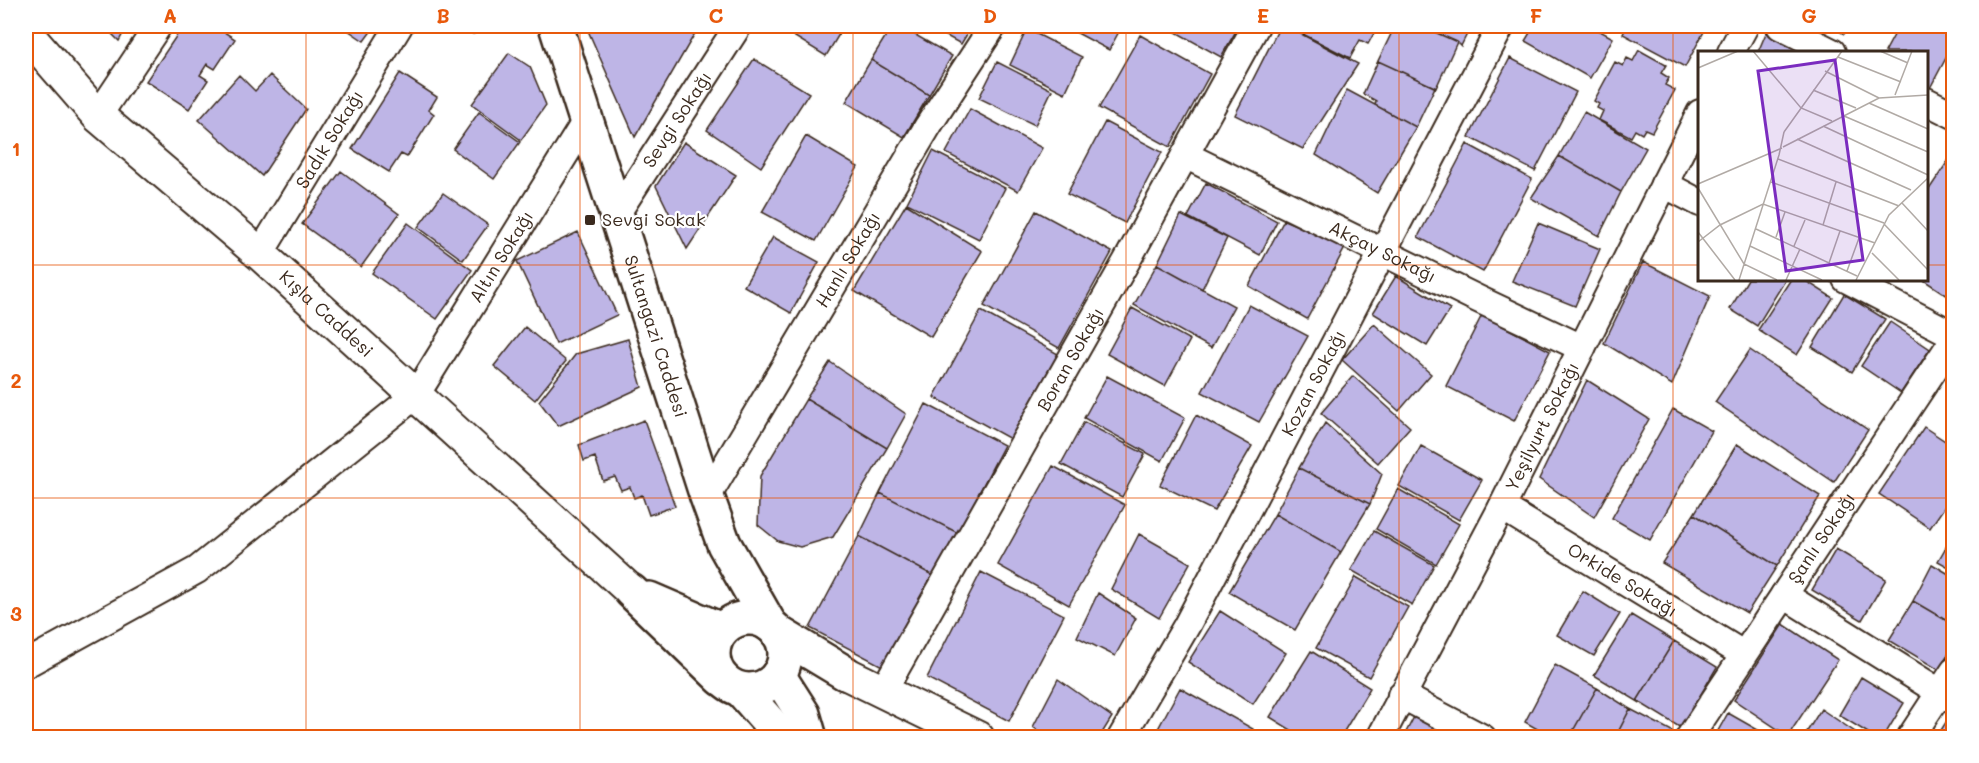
<svg xmlns="http://www.w3.org/2000/svg" width="1979" height="763" font-family="Mali,sans-serif">
<style>
.building{fill:#beb5e6;stroke:#3b2a1e;stroke-width:1.5}
.lines{fill:none;stroke-linecap:round;stroke-linejoin:round}
.minor-casing{stroke:#3b2a1e;stroke-width:30}
.tertiary-casing{stroke:#3b2a1e;stroke-width:36}
.secondary-casing{stroke:#3b2a1e;stroke-width:38}
.minor{stroke:#fff;stroke-width:26}
.tertiary{stroke:#fff;stroke-width:32}
.secondary{stroke:#fff;stroke-width:33}
.grid{fill:none;stroke:#e8590c;stroke-width:1.5;stroke-opacity:0.55}
.poi-dot{fill:#3b2a1e;stroke:#fff;stroke-width:2}
.labels{text-anchor:middle;stroke-width:4.5;stroke-linejoin:round;paint-order:stroke}
.street-label{font-size:18px;fill:#3b2a1e;stroke:#fff}
.poi-label{font-size:18px;fill:#3b2a1e;stroke:#fff;text-anchor:start}
.inset-road{fill:none;stroke:#b1aaa5;stroke-width:1.5}
.view{fill:#7b2cbf;fill-opacity:0.15;stroke:#7b2cbf;stroke-width:3}
.inset-edge{fill:none;stroke:#3b2a1e;stroke-width:3}
.neatline{fill:none;stroke:#e8590c;stroke-width:2}
.grid-label{font-size:20px;text-anchor:middle;font-weight:bold;fill:#e8590c}
</style>
<rect width="100%" height="100%" fill="#fff"/>
<filter id="ink" filterUnits="userSpaceOnUse"><feTurbulence type="fractalNoise" baseFrequency=".0167" numOctaves="2"/><feDisplacementMap in="SourceGraphic" scale="12" xChannelSelector="R" yChannelSelector="G"/><feConvolveMatrix kernelMatrix="1 2 1 2 8 2 1 2 1" color-interpolation-filters="sRGB"/></filter>
<g filter="url(#ink)">
<path class="building" d="M104,26H127L119,41Z
M183,26H215L235,39L215,69L207,64L200,75L208,80L189,109L146,81Z
M342,26H375L364,41Z
M470,26H495L473,34Z
M586,26H679L694,35L635,137Z
M679,26H700L694,35Z
M777,26H844L826,56Z
M892,26H900L952,56L929,95L871,60Z
M928,26H972L961,44Z
M1064,26H1122L1109,50Z
M1165,26H1239L1221,57Z
M1280,26H1286L1358,64L1303,149L1235,115Z
M1297,26H1378L1368,44L1360,40L1350,58L1295,30Z
M1395,26H1421L1457,42L1436,88L1378,61Z
M1421,26H1471L1461,46L1457,42Z
M1534,26H1591L1613,38L1590,78L1525,41Z
M1627,26H1707L1685,67L1623,34Z
M1769,26L1816,52H1758Z
M1831,26H1849L1844,34Z
M1899,26H1954V43L1930,88L1926,86V52H1885Z
M1027,29L1082,57L1065,93L1010,65Z
M1140,35L1210,74L1170,147L1099,108Z
M1639,50L1666,65L1661,73L1669,78L1665,85L1675,90L1652,132L1645,129L1642,134L1635,130L1631,137L1599,120L1603,111L1597,108L1599,104L1594,101L1615,62L1623,66L1627,58L1633,61Z
M509,53L530,67L546,105L521,140L472,104Z
M1510,58L1576,92L1535,171L1469,137Z
M754,59L809,93L761,167L707,130Z
M871,60L929,95L904,137L846,102Z
M1378,61L1435,87L1416,127L1375,105L1376,101L1363,94Z
M997,62L1052,90L1035,125L979,98Z
M400,73L437,97L429,110L434,114L407,157L401,154L389,172L352,149Z
M239,75L255,91L270,75L306,109L262,176L199,120Z
M1347,90L1416,127L1377,193L1316,155Z
M970,109L1042,148L1018,191L946,153Z
M479,112L520,142L494,179L453,149Z
M1584,112L1646,148L1621,192L1559,156Z
M1105,122L1162,152L1125,223L1067,194Z
M806,136L858,167L816,241L762,212Z
M684,142L736,175L687,249L656,186Z
M1467,144L1532,179L1483,272L1418,237Z
M933,151L1005,188L979,239L907,203Z
M1954,152V295L1951,298L1922,279H1926V194Z
M1559,156L1621,192L1599,236L1531,198Z
M341,171L399,214L361,267L302,224Z
M1206,183L1277,221L1260,255L1188,217Z
M443,193L488,225L463,260L418,227Z
M906,204L982,251L931,337L854,291Z
M1036,211L1112,252L1059,348L984,306Z
M1181,215L1227,238L1202,289L1157,264Z
M1284,220L1346,246L1307,319L1249,286Z
M408,223L472,270L437,319L372,273Z
M1538,223L1600,249L1575,306L1512,281Z
M578,232L617,315L556,344L517,261Z
M773,237L819,262L791,313L744,286Z
M1643,262L1710,296L1672,385L1604,343Z
M1157,264L1234,306L1211,348L1134,305Z
M1396,276L1450,309L1427,346L1373,313Z
M1748,279H1786L1757,326L1730,309Z
M1791,279H1803L1833,298L1797,355L1758,330Z
M1844,294L1885,319L1852,372L1812,347Z
M1249,305L1308,336L1259,422L1202,392Z
M1132,308L1190,340L1165,386L1107,354Z
M981,311L1058,354L1012,440L934,397Z
M1482,315L1550,351L1514,421L1446,386Z
M1890,322L1930,349L1901,393L1861,366Z
M1374,324L1431,374L1399,411L1342,360Z
M525,327L566,361L535,400L494,366Z
M628,339L642,387L558,426L539,401L576,354Z
M1750,350L1868,430L1834,482L1715,402Z
M830,362L906,414L887,448L806,399Z
M1107,376L1185,418L1162,461L1084,418Z
M1353,376L1410,427L1378,463L1321,413Z
M1587,380L1649,419L1594,517L1539,479Z
M806,399L887,448L833,537L800,547L778,541L758,525L760,476Z
M926,404L1004,445L958,533L880,493Z
M1673,409L1712,431L1650,540L1612,518Z
M1196,415L1252,446L1214,511L1160,485Z
M644,420L675,506L649,515L642,495L634,498L630,487L621,490L615,477L603,481L595,457L584,461L579,445Z
M1084,422L1145,454L1122,497L1061,464Z
M1325,423L1382,474L1370,504L1299,468Z
M1924,427L1954,447V493L1930,528L1879,494Z
M1737,444L1820,496L1777,566L1694,514Z
M1421,446L1482,480L1459,520L1399,486Z
M1053,466L1125,505L1069,605L998,565Z
M1299,468L1370,504L1341,552L1275,514Z
M1398,489L1459,524L1436,564L1376,529Z
M880,493L958,533L934,576L859,536Z
M1275,514L1341,552L1295,630L1229,592Z
M1694,514L1777,566L1747,613L1662,563Z
M1374,531L1434,565L1412,605L1351,570Z
M1954,533V570L1938,561Z
M1139,534L1190,563L1159,618L1111,589Z
M859,536L934,576L886,668L810,628Z
M1836,549L1886,579L1862,620L1812,590Z
M1932,564L1954,577V625L1913,601Z
M981,572L1064,615L1009,721L927,678Z
M1356,577L1408,607L1369,677L1316,648Z
M1583,591L1620,614L1594,656L1557,635Z
M1098,593L1136,618L1115,656L1077,637Z
M1913,601L1954,625V645L1939,670L1889,640Z
M1220,611L1286,653L1253,704L1188,662Z
M1631,615L1674,641L1637,701L1594,675Z
M1783,624L1838,660L1788,736L1734,700Z
M1674,641L1717,667L1681,728L1637,701Z
M1311,651L1370,688L1340,738H1304L1270,717Z
M1555,665L1597,688L1569,738H1553L1525,722Z
M1861,677L1904,703L1883,738H1876L1839,715Z
M1058,679L1112,717L1099,738H1049L1033,727Z
M1180,688L1253,729L1249,738H1153Z
M1597,688L1630,709L1615,738H1569Z
M1630,709L1672,731L1668,738H1615Z
M1821,709L1864,738H1803Z
M1416,713L1458,738H1403Z
M1728,713L1772,738H1714Z
M1948,719L1954,723V738H1936Z
M1267,732L1278,738H1264Z"/>
<g class="lines">
<defs>
<g id="minor">
<path d="M1780,26L1832,52"/>
<path d="M1731,52L1745,26"/>
<path d="M1926,101L1954,115"/>
<path d="M98,116L158,26"/>
<path id="s1" d="M1185,155L1478,299L1582,348"/>
<path d="M1664,184L1700,203"/>
<path id="s2" d="M617,213L738,26"/>
<path id="s3" d="M260,254L399,26"/>
<path d="M1846,279L1954,335"/>
<path id="s4" d="M707,497L928,126L993,26"/>
<path id="s5" d="M1502,507L1743,654"/>
<path d="M1784,595L1954,701"/>
<path id="s6" d="M26,664L197,570L416,395L587,119"/>
<path id="s7" d="M883,691L1130,255L1256,26"/>
<path d="M1401,695L1483,738"/>
<path id="s8" d="M1121,738L1187,625L1501,26"/>
<path id="s9" d="M1380,738L1502,507L1700,113"/>
<path id="s10" d="M1689,738L1954,339"/>
<path d="M1910,738L1954,671"/>
</g>
<g id="tertiary">
<path id="s11" d="M26,33L98,116L260,254L631,591"/>
<path d="M845,673L978,738"/>
</g>
<g id="secondary">
<path id="s12" d="M556,26L707,497L724,544L770,625"/>
<path d="M631,591L722,679"/>
<path d="M649,599L721,630"/>
<circle cx="749" cy="654" r="36"/>
<path d="M777,632L845,673"/>
<path d="M778,675L803,714L810,738"/>
<path d="M741,690L777,731L779,738"/>
</g>
</defs>
<use href="#minor" class="minor-casing"/>
<use href="#tertiary" class="tertiary-casing"/>
<use href="#secondary" class="secondary-casing"/>
<use href="#minor" class="minor"/>
<use href="#tertiary" class="tertiary"/>
<use href="#secondary" class="secondary"/>
</g>
</g>
<path class="grid" d="M306,26V738M580,26V738M853,26V738M1126,26V738M1399,26V738M1673,26V738M26,265H1700M1926,265H1954M26,498H1954"/>
<rect class="poi-dot" x="584" y="214" width="12" height="12" rx="3"/>
<g class="labels">
<g class="street-label">
<text dy="6" stroke="none"><textPath href="#s2" startOffset="111">Sevgi Sokağı</textPath></text>
<text dy="6" stroke="none"><textPath href="#s3" startOffset="134">Sadık Sokağı</textPath></text>
<text dy="6" stroke="none"><textPath href="#s1" startOffset="220">Akçay Sokağı</textPath></text>
<text dy="6" stroke="none"><textPath href="#s6" startOffset="638">Altın Sokağı</textPath></text>
<text dy="6" stroke="none"><textPath href="#s4" startOffset="276">Hanlı Sokağı</textPath></text>
<text dy="6" stroke="none"><textPath href="#s11" startOffset="412">Kışla Caddesi</textPath></text>
<text dy="6" stroke="none"><textPath href="#s12" startOffset="326">Sultangazi Caddesi</textPath></text>
<text dy="6" stroke="none"><textPath href="#s7" startOffset="381">Boran Sokağı</textPath></text>
<text dy="6" stroke="none"><textPath href="#s8" startOffset="404">Kozan Sokağı</textPath></text>
<text dy="6" stroke="none"><textPath href="#s9" startOffset="351">Yeşilyurt Sokağı</textPath></text>
<text dy="6" stroke="none"><textPath href="#s10" startOffset="240">Şanlı Sokağı</textPath></text>
<text dy="6" stroke="none"><textPath href="#s5" startOffset="141">Orkide Sokağı</textPath></text>
</g>
<g class="poi-label">
<text x="602" y="226">Sevgi Sokak</text>
</g>
</g>
<g transform="translate(1698 51)">
<rect width="230" height="230" fill="#fff"/>
<path class="inset-road" d="M55,0L103,57L134,70M182,0L210,12M140,6L203,31M0,17L40,0M127,20L181,47M115,39L158,57M197,44L214,0M171,52L230,78M146,65L230,101M125,75L230,124M86,81L144,0M99,88L213,139M85,96L181,47L230,44M81,104L86,81M80,108L201,155M73,131L186,172M0,133L84,97M0,137L46,213L79,229M204,152L230,180M186,173L230,219M125,174L138,131M58,178L159,225M0,181L37,229M78,186L87,161M0,191L22,174L65,153L177,192M52,195L124,229M96,195L107,169M174,202L201,229M131,212L142,180M149,220L161,187M41,229L81,104M88,229L102,198M158,229L191,164L230,127"/>
<path class="view" d="M137,9L165,209L88,220L60,20Z"/>
<rect width="230" height="230" class="inset-edge"/>
</g>
<rect width="1979" height="763" fill="none" stroke="#fff" stroke-width="66"/>
<rect x="33" y="33" width="1913" height="697" class="neatline"/>
<g class="grid-label">
<text x="170" y="23">A</text>
<text x="443" y="23">B</text>
<text x="716" y="23">C</text>
<text x="990" y="23">D</text>
<text x="1263" y="23">E</text>
<text x="1536" y="23">F</text>
<text x="1809" y="23">G</text>
<text x="16" y="156">1</text>
<text x="16" y="388">2</text>
<text x="16" y="621">3</text>
</g>
</svg>
